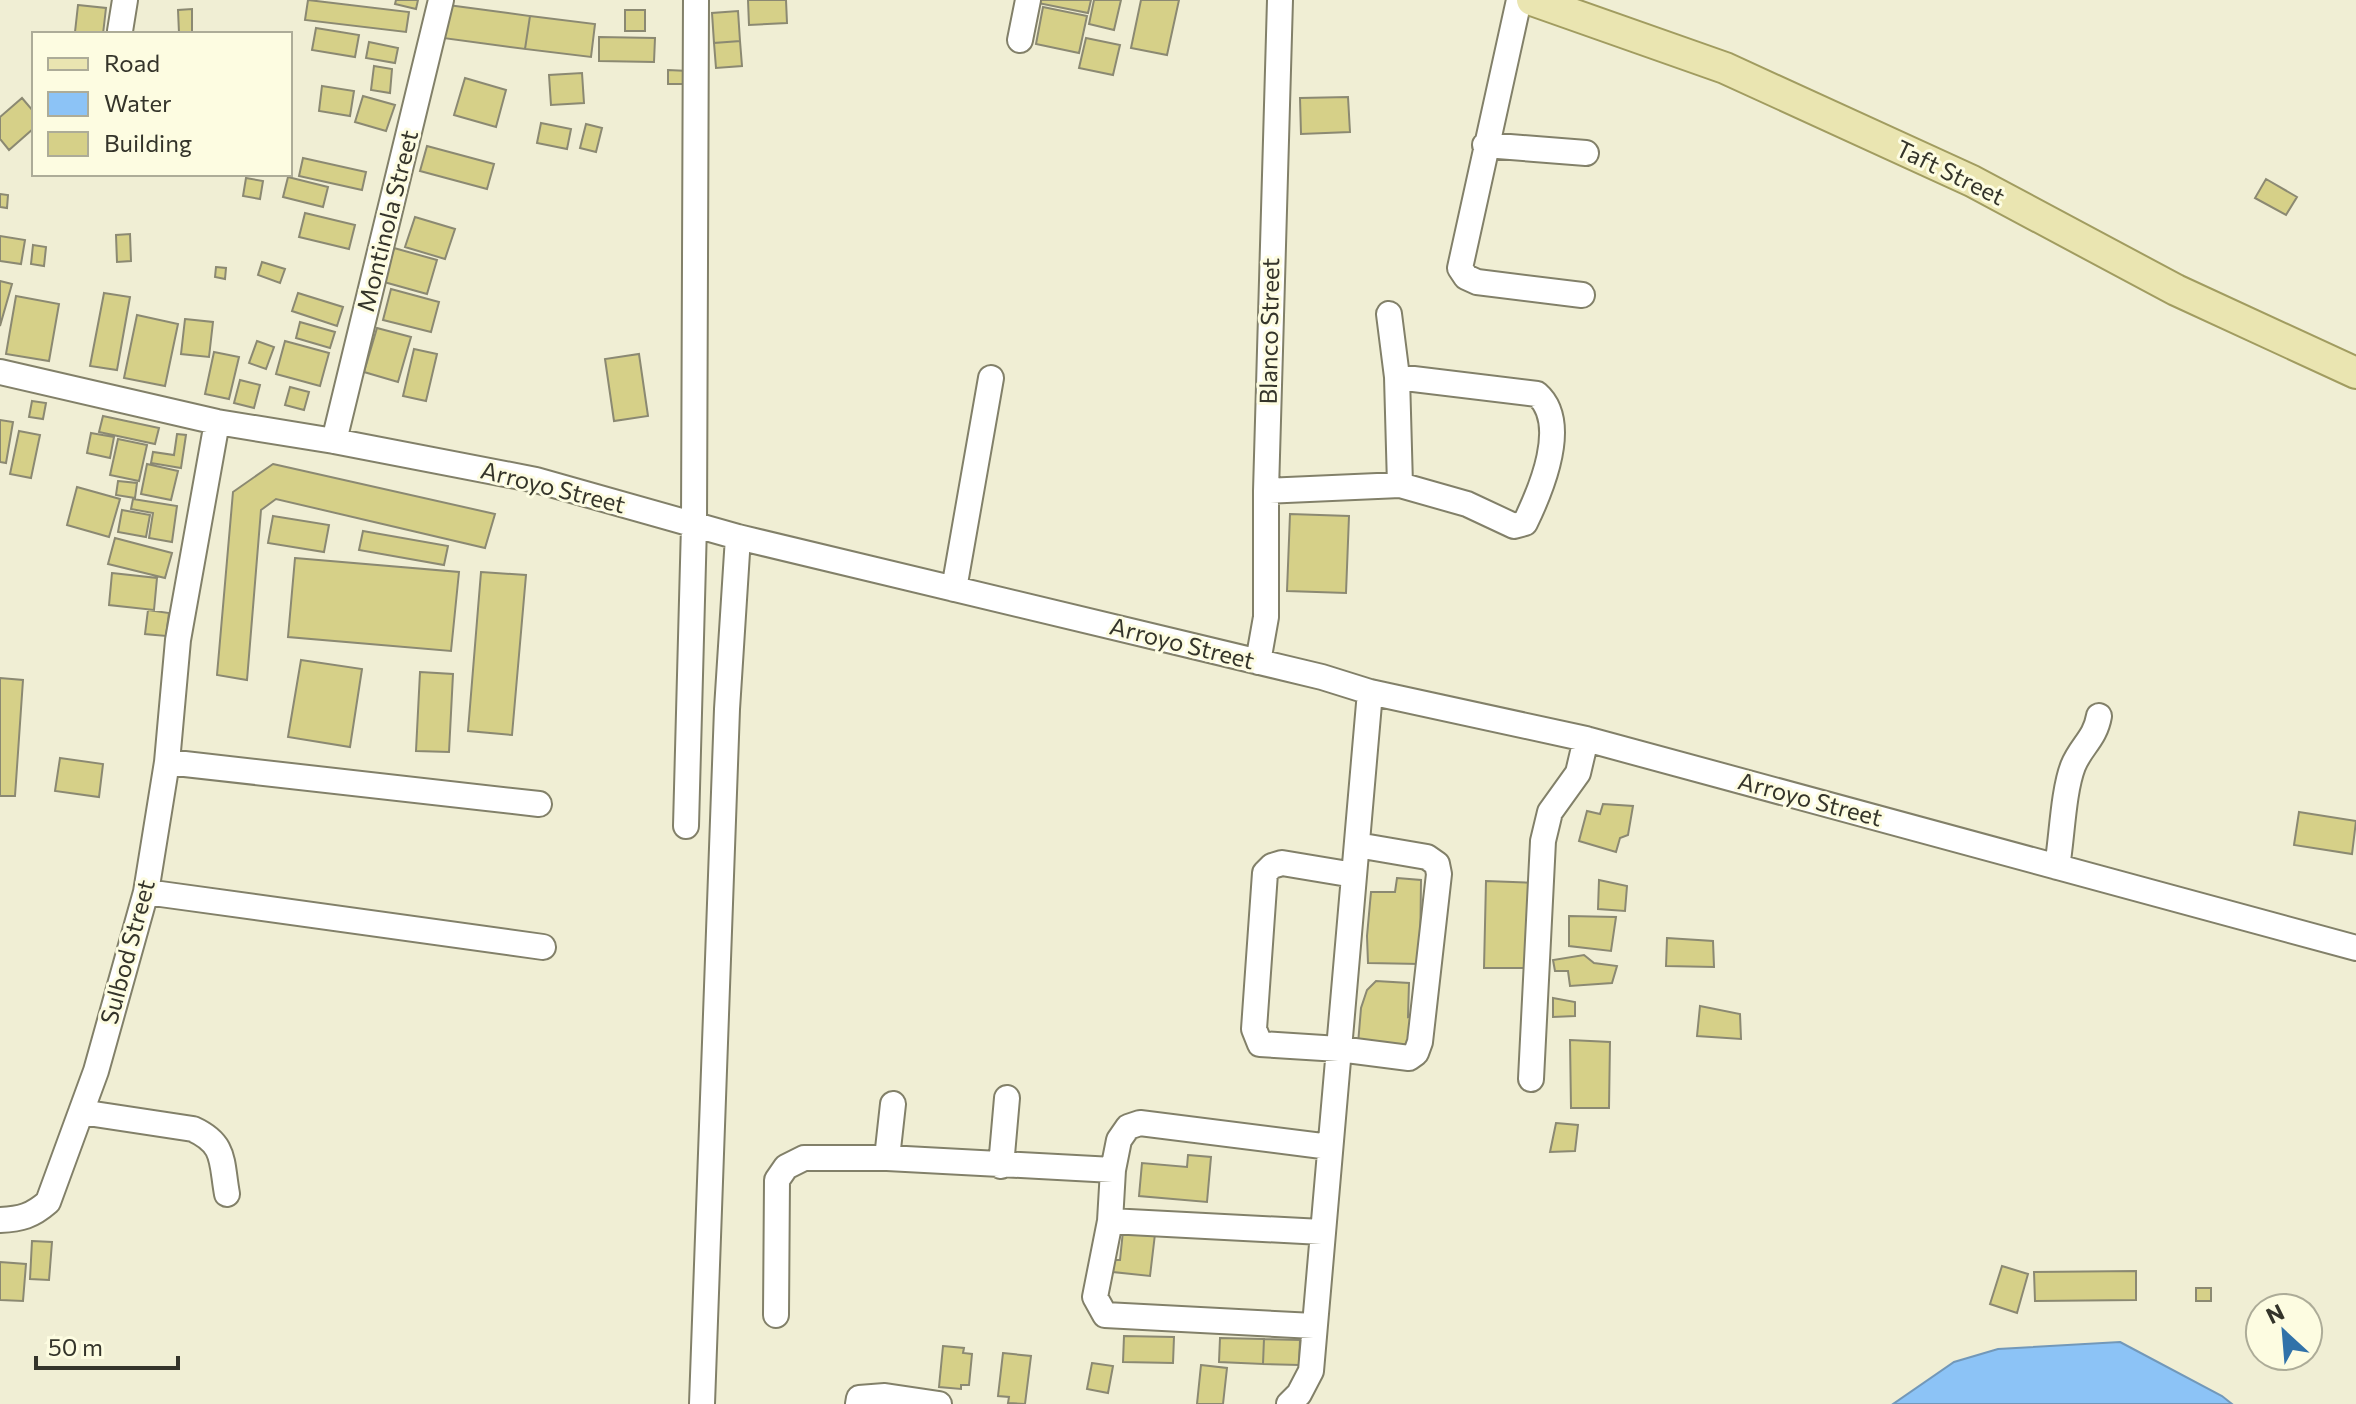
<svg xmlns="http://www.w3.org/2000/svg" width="2356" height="1404" font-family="Commissioner,sans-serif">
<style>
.water{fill:#8cc3f6;stroke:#7298b9;stroke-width:2}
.building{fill:#d6d088;stroke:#8b8972;stroke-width:2}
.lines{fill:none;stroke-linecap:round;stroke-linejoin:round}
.minor-casing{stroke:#828069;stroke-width:28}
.major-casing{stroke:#a19c60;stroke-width:34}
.minor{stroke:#fff;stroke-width:24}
.major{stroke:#eae5b1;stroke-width:30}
.labels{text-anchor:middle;stroke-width:6;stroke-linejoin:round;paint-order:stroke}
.street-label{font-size:24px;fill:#34342a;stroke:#fdfce1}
</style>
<rect width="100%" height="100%" fill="#f0eed4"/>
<path class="water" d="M2120,1342L2222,1396L2232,1404H1893L1954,1362L1998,1349Z"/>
<path class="building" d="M308,0L409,12L406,32L305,20Z
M396,0H418L416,9L395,4Z
M748,0H786L787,23L749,25Z
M1038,0H1091L1088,13L1038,3Z
M1094,0H1121L1114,30L1089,24Z
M1141,0H1179L1167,55L1131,48Z
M78,5L106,8L103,34L75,32Z
M448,5L530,16L525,49L443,38Z
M1043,7L1087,16L1079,53L1036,44Z
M192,9V32L179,33L178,10Z
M625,10H645V31H625Z
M738,11L740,41L714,43L712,13Z
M530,16L595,24L591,57L525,49Z
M316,28L359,35L355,57L312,50Z
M599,37L655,38L654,62L599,61Z
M1086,38L1120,45L1113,75L1079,68Z
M740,41L742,66L716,68L714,43Z
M369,42L398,48L395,63L366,58Z
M374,66L392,69L390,93L371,90Z
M668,70L688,71V84H668Z
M582,73L584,103L551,105L549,75Z
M465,78L506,90L496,127L454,115Z
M322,86L354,91L350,116L319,111Z
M363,96L395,105L386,131L355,122Z
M1348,97L1350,132L1301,134L1300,98Z
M22,98L34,112V128L9,150L0,139V117Z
M541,123L571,129L567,149L537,143Z
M586,124L602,128L596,152L580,148Z
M427,146L494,164L487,189L420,171Z
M303,158L366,172L362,190L299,176Z
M288,177L328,187L323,207L283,197Z
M246,178L263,181L260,199L243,196Z
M2266,179L2297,197L2286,215L2255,198Z
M0,194L8,195L7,208L0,207Z
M305,213L355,225L349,249L299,237Z
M415,217L455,229L445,259L405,247Z
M130,234L131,261L117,262L116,235Z
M0,236L25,240L21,264L0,261Z
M33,245L46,247L44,266L31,264Z
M394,248L437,260L427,294L384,282Z
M262,262L285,269L280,283L258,275Z
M216,267L226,268L225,279L215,277Z
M0,281L12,284L0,326Z
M391,289L439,302L431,332L383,320Z
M104,293L130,297L117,370L90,366Z
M298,293L343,307L337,326L292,311Z
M16,296L59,304L49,361L6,354Z
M137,315L178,324L165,386L124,378Z
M185,319L213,322L209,357L181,354Z
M300,322L335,332L330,348L296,338Z
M377,328L411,337L398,382L364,372Z
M257,341L274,347L266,369L249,363Z
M285,341L329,353L320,386L276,374Z
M414,349L437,354L426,401L403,396Z
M214,352L239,357L229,399L205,394Z
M639,354L648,416L614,421L605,359Z
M240,380L260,385L254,408L234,403Z
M290,387L309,392L304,410L285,405Z
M32,401L46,403L43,419L29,417Z
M103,416L159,428L155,444L99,432Z
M0,420L13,422L6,463L0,462Z
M19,431L40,435L31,478L10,474Z
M91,433L114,437L110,458L87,453Z
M177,434L186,435L181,468L151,463L153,452L174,455Z
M118,439L147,445L139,481L110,475Z
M147,464L178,471L171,500L141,494Z
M273,464L495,514L485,548L276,499L261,510L247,680L217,675L233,492Z
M118,481L137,483L135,498L116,495Z
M77,487L120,499L109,537L67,525Z
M133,499L177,506L172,542L149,538L153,513L131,509Z
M122,510L150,515L146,537L118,532Z
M1290,514L1349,516L1346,593L1287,591Z
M273,516L329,525L324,552L268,543Z
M363,531L448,546L444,565L359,550Z
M115,538L172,553L165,578L108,564Z
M295,558L459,572L451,651L288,637Z
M481,572L526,575L512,735L468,731Z
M112,573L157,578L154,610L109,605Z
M148,610L169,613L166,636L145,634Z
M301,660L362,669L350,747L288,737Z
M420,672L453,674L449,752L416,751Z
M0,678L23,680L15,796H0Z
M60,758L103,764L99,797L55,791Z
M1603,804L1633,806L1628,835L1620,838L1616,852L1579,841L1587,811L1600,814Z
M2299,812L2356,821L2352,854L2294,845Z
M1397,878L1421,880L1420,964L1368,963L1367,936L1371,892H1395Z
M1599,880L1627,886L1625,911L1598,909Z
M1486,881L1539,883L1535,968H1484Z
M1569,916L1616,917L1611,951L1569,946Z
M1667,938L1713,941L1714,967L1666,966Z
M1584,955L1594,963L1617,966L1612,983L1570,986L1568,971H1555L1553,960Z
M1376,981L1409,983L1408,1017L1420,1013L1413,1046L1358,1044L1361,1008L1367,990Z
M1553,998L1575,1002V1016L1553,1017Z
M1700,1006L1740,1014L1741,1039L1697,1036Z
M1570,1040L1610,1042L1609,1108H1571Z
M1556,1123L1578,1125L1575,1151L1550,1152Z
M1188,1155L1211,1157L1207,1202L1139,1196L1142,1163L1187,1167Z
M1123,1231L1155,1234L1150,1276L1113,1272L1114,1260H1120Z
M32,1241L52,1242L49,1280L30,1279Z
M0,1262L26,1264L23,1301L0,1300Z
M2002,1266L2028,1274L2017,1313L1990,1304Z
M2136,1271V1300L2035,1301L2034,1272Z
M2196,1288H2211V1301H2196Z
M1124,1336L1174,1337L1173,1363L1123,1362Z
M1220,1338L1264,1339L1263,1364L1219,1362Z
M1264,1339L1300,1340L1299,1365L1263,1364Z
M943,1346L964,1348L963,1353L972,1354L969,1385H961V1389L939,1387Z
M1003,1353L1031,1356L1025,1404L1008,1403L1009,1397L998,1396Z
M1092,1363L1113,1366L1108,1393L1087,1389Z
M1201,1365L1227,1368L1223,1404H1197Z"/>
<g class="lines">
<defs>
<path id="minor" d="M1519,0L1460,268L1466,277L1477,282L1582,295
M120,31L125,0
M1020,40L1028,0
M1485,145L1586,153
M1389,314L1397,377L1400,485
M0,372L217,422L334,441L536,480L738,537L1322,677L1370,692L1586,739L2356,948
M334,441L441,0
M1266,491L1400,485L1467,504L1514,526L1525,523C1541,490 1570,423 1537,394L1397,377
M954,589L991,378
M1258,662L1266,617V491L1280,0
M167,762L539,804
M686,826L694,525L696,0
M2057,867C2062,838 2063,792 2073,766C2081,746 2095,739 2099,716
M1354,875L1282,863L1272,866L1265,873L1254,1029L1260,1044L1339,1049L1409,1058L1416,1053L1420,1042L1439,874L1437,864L1427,857L1357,845
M146,892L543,947
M1531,1079L1543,841L1550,812L1578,773L1586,739
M81,1112L193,1129C226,1144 221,1161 227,1194
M887,1158L893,1104
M1001,1166L1007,1098
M0,1220C21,1219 32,1216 48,1202L96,1071L146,892L167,762L178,640L217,422
M1110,1221L1322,1232
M776,1315L777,1180L786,1167L804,1158H887L1113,1170
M1314,1326L1105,1315L1095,1297L1110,1221L1113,1170L1119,1140L1128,1127L1140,1123L1330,1147
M702,1404L727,709L738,537
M858,1404L859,1398L885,1396L939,1404
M1289,1404L1299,1394L1311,1371L1370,692"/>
<path id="major" d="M1532,0L1725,68L1972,181L2176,290L2356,373"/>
</defs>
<use href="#minor" class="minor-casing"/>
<use href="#major" class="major-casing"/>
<use href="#minor" class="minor"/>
<use href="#major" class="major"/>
</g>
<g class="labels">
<g class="street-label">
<text transform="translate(1950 173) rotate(26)" y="8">Taft Street</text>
<text transform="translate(388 221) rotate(-76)" y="8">Montinola Street</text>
<text transform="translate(1270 331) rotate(-89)" y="8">Blanco Street</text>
<text transform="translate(553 488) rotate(14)" y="8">Arroyo Street</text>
<text transform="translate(1182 644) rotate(14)" y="8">Arroyo Street</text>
<text transform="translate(1810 800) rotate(15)" y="8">Arroyo Street</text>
<text transform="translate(128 952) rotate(-75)" y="8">Sulbod Street</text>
</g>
</g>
<rect x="32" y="32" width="260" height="144" fill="#fdfce1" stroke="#adac98" stroke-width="2"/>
<rect x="48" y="58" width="40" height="12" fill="#eae5b1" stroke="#adac98" stroke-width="2"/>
<text x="104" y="72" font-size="24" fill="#34342a">Road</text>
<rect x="48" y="92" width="40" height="24" fill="#8cc3f6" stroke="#adac98" stroke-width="2"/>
<text x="104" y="112" font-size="24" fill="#34342a">Water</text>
<rect x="48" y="132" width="40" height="24" fill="#d6d088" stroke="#adac98" stroke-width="2"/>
<text x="104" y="152" font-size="24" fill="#34342a">Building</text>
<g transform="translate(2284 1332) rotate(334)"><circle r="38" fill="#fdfce1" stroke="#adac98" stroke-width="2"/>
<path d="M0-6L14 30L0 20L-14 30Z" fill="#3172a9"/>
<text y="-12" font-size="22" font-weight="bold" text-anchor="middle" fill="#34342a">N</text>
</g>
<path d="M36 1356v12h142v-12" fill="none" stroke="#34342a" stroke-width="4"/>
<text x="48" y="1356" font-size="24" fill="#34342a" stroke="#fdfce1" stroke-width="6" paint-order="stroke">50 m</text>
</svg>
